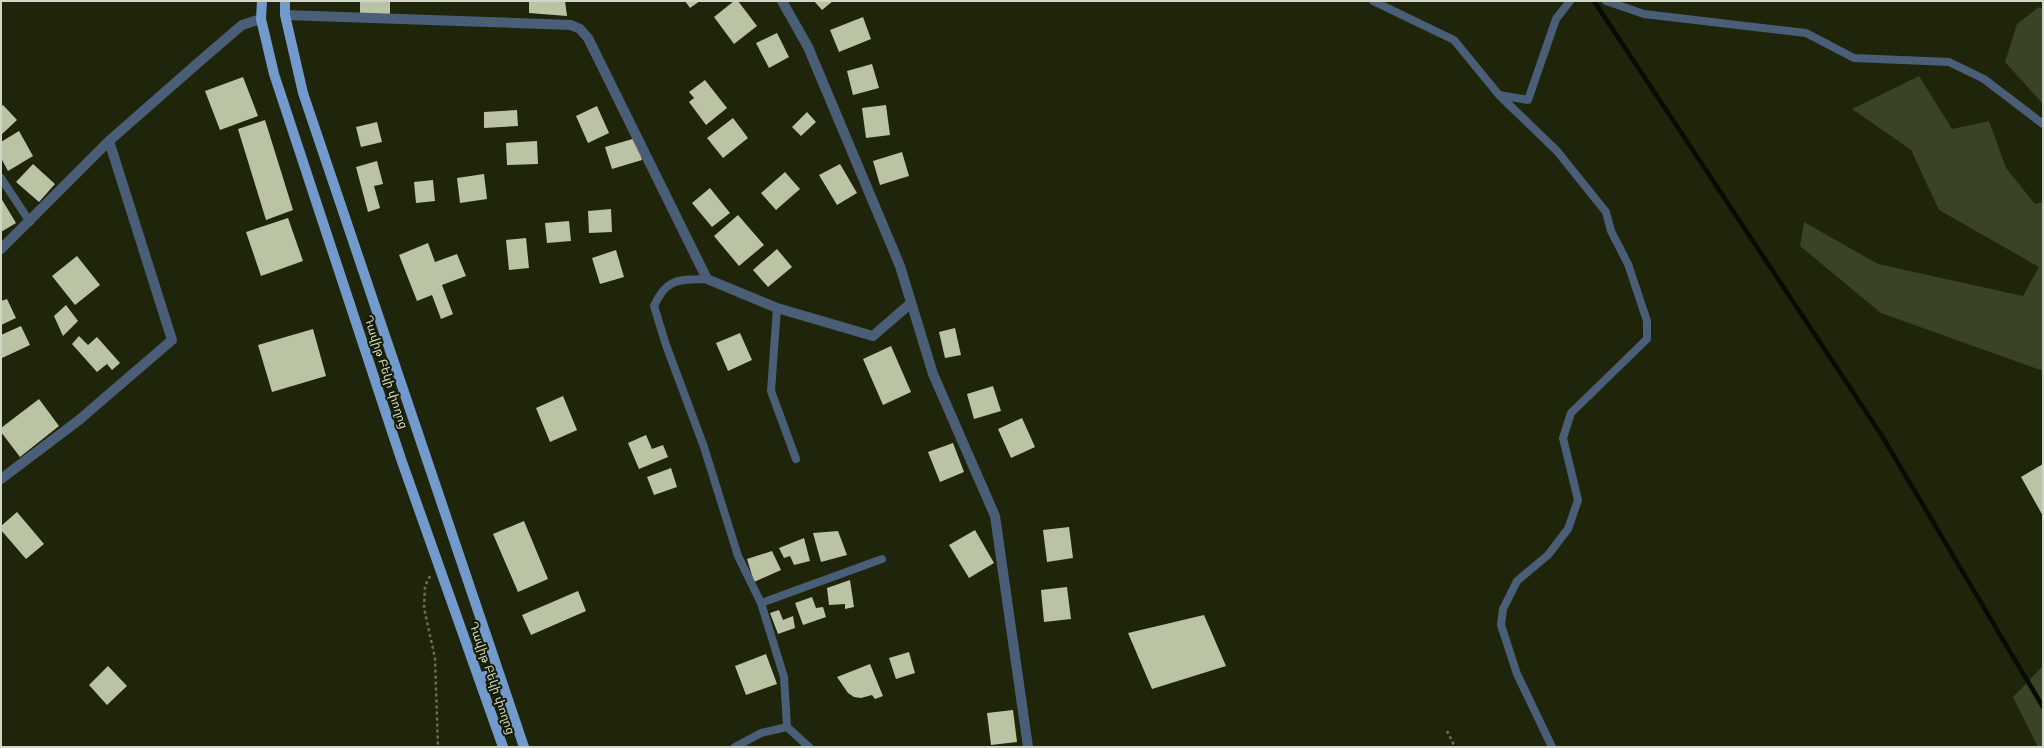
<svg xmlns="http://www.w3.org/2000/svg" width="2044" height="748" font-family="'Varela Round','Noto Sans Armenian',sans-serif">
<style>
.green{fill:#3a4227}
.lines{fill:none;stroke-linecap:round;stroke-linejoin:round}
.stream{stroke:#070c00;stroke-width:4.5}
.building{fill:#bac4a5}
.path{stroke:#697059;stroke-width:2.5;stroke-dasharray:3 3;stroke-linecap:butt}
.lane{stroke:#4b5e77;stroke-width:8}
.street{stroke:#4b5e77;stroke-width:10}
.primary{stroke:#729acd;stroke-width:10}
.labels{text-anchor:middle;stroke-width:4;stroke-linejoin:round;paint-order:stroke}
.street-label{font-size:12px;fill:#d1d7c6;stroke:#151b02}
</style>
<rect width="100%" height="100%" fill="#1e250a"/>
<path class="green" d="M2039,7L2043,9V104L2005,62L2017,24Z
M1919,76L1952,129L1989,121L2006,168L2035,204L2043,202V371L1881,313L1800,246L1804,222L1878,264L2023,296L2039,267L1939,210L1911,150L1852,109Z
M2043,666V747H2038L2013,697Z"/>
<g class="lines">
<path class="stream" d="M1594,1L1882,436L2043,707"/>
</g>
<path class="building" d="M360,1H390V16H360Z
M529,1H565L567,16L529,13Z
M685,1H700L690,8Z
M734,1H738L757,26L734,44L714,17Z
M814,1H833L822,10Z
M863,17L871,39L839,52L830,30Z
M777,33L789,57L769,68L756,43Z
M872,64L879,88L853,95L847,71Z
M243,77L258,116L220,130L205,91Z
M705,80L727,108L706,125L689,102L694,98L689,92Z
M3,105L17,120L1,135V106Z
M886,105L890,135L866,138L862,108Z
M597,106L609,133L588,143L576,116Z
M517,110L518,126L484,128V112Z
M807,112L816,122L801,136L792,127Z
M733,118L748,138L723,158L707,138Z
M265,120L293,210L266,220L238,129Z
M377,122L382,142L361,147L356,127Z
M19,131L33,156L8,171L1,158V142Z
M636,138L642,160L612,169L605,147Z
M537,141L538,164L507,165L506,143Z
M902,152L909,176L880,185L873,161Z
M377,161L383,184L374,186L380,208L368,212L356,167Z
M33,164L55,184L39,202L16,182Z
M840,164L857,193L837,205L819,175Z
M785,172L800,189L776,210L761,193Z
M484,174L487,199L460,203L457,178Z
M433,180L435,201L416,203L414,182Z
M710,188L730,213L712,227L692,203Z
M1,198L16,223L1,232Z
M611,209L612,232L589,233L588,211Z
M738,215L764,245L739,266L714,236Z
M288,218L303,261L261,276L246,232Z
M569,221L571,241L547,243L545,223Z
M526,238L529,268L509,270L506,240Z
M428,243L435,262L457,254L466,276L442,285L453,314L441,319L432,295L417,301L399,255Z
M777,249L792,267L768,287L753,270Z
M616,250L624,277L600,284L592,258Z
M77,256L100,285L75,305L52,276Z
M7,299L16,318L1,325V301Z
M66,305L78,321L63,336L54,316Z
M21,326L30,345L2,358L1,335Z
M955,328L961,355L945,358L939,332Z
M313,329L326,376L272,392L258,345Z
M740,333L752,360L728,371L716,343Z
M79,336L88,345L97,337L120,363L112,370L107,364L97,372L72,344Z
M891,346L911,392L883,405L863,359Z
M993,386L1001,411L974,419L967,394Z
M563,396L577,430L550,442L536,408Z
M39,399L59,426L20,457L1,432V428Z
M1022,418L1035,447L1011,458L998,429Z
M646,435L652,449L663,445L668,457L639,469L628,443Z
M953,443L964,472L940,482L928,452Z
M2043,464V516L2021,477Z
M671,468L677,487L654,495L647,477Z
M17,512L44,544L26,559L1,530V526Z
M524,521L548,579L518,592L493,534Z
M1069,527L1073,558L1047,562L1043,530Z
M975,530L994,563L969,578L949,545Z
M838,531L847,555L821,562L813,533Z
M804,538L810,561L794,565L790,556L784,558L779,548Z
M772,551L781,570L754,582L747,559Z
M850,580L854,607L845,609V604L829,605L827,588Z
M1067,587L1071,619L1044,622L1041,590Z
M578,591L586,611L531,635L522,615Z
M812,597L816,608L823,607L826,617L803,625L795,603Z
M779,610L783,620L793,616L795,628L778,634L770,613Z
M1204,615L1226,666L1152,689L1128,633Z
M909,652L915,673L896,679L889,658Z
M766,654L777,684L746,695L735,666Z
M870,664L883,696L875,699L872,695L861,698L854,697L848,693L837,677Z
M108,666L127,686L107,705L89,685Z
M1013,710L1017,742L991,745L987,713Z"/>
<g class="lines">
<path class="path" d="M430,576L425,586L424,608L435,658L438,747
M1447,731L1455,747"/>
<path class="lane" d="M1373,1L1454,40L1499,95L1528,100L1556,19L1570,1
M1606,1L1644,14L1806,33L1854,58L1949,62L1984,79L2043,124
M1499,95L1557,151L1606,212L1611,231L1628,264L1647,321V339L1571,413L1563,438L1578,500L1568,529L1548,555L1517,581L1503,609L1501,625L1517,674L1552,747
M1,178L30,222
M707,279C679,280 667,277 654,306L666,345L704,447L738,556L761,603
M777,308L771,391L796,459
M787,727L784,677L761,603L882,559
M735,747L761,733L787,727L809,747"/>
<path class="street" d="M782,1L808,47L900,266L933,374L995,516L1028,747
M285,15L571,25L580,29L588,38L707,279L777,308L873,336L911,303
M1,249L109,141L199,62L242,25L261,19
M1,479L79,420L172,340L109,141"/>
<path class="primary" d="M262,1L261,19L274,74L401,459L503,747
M285,1V15L303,93L524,747
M479,678L498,672"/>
</g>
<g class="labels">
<g class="street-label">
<text transform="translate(386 372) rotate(72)" y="4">Դավիթ Բեկի փողոց</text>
<text transform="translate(492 678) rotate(71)" y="4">Դավիթ Բեկի փողոց</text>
</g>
</g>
<rect width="2044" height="748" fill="none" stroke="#d1d7c6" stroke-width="4"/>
</svg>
